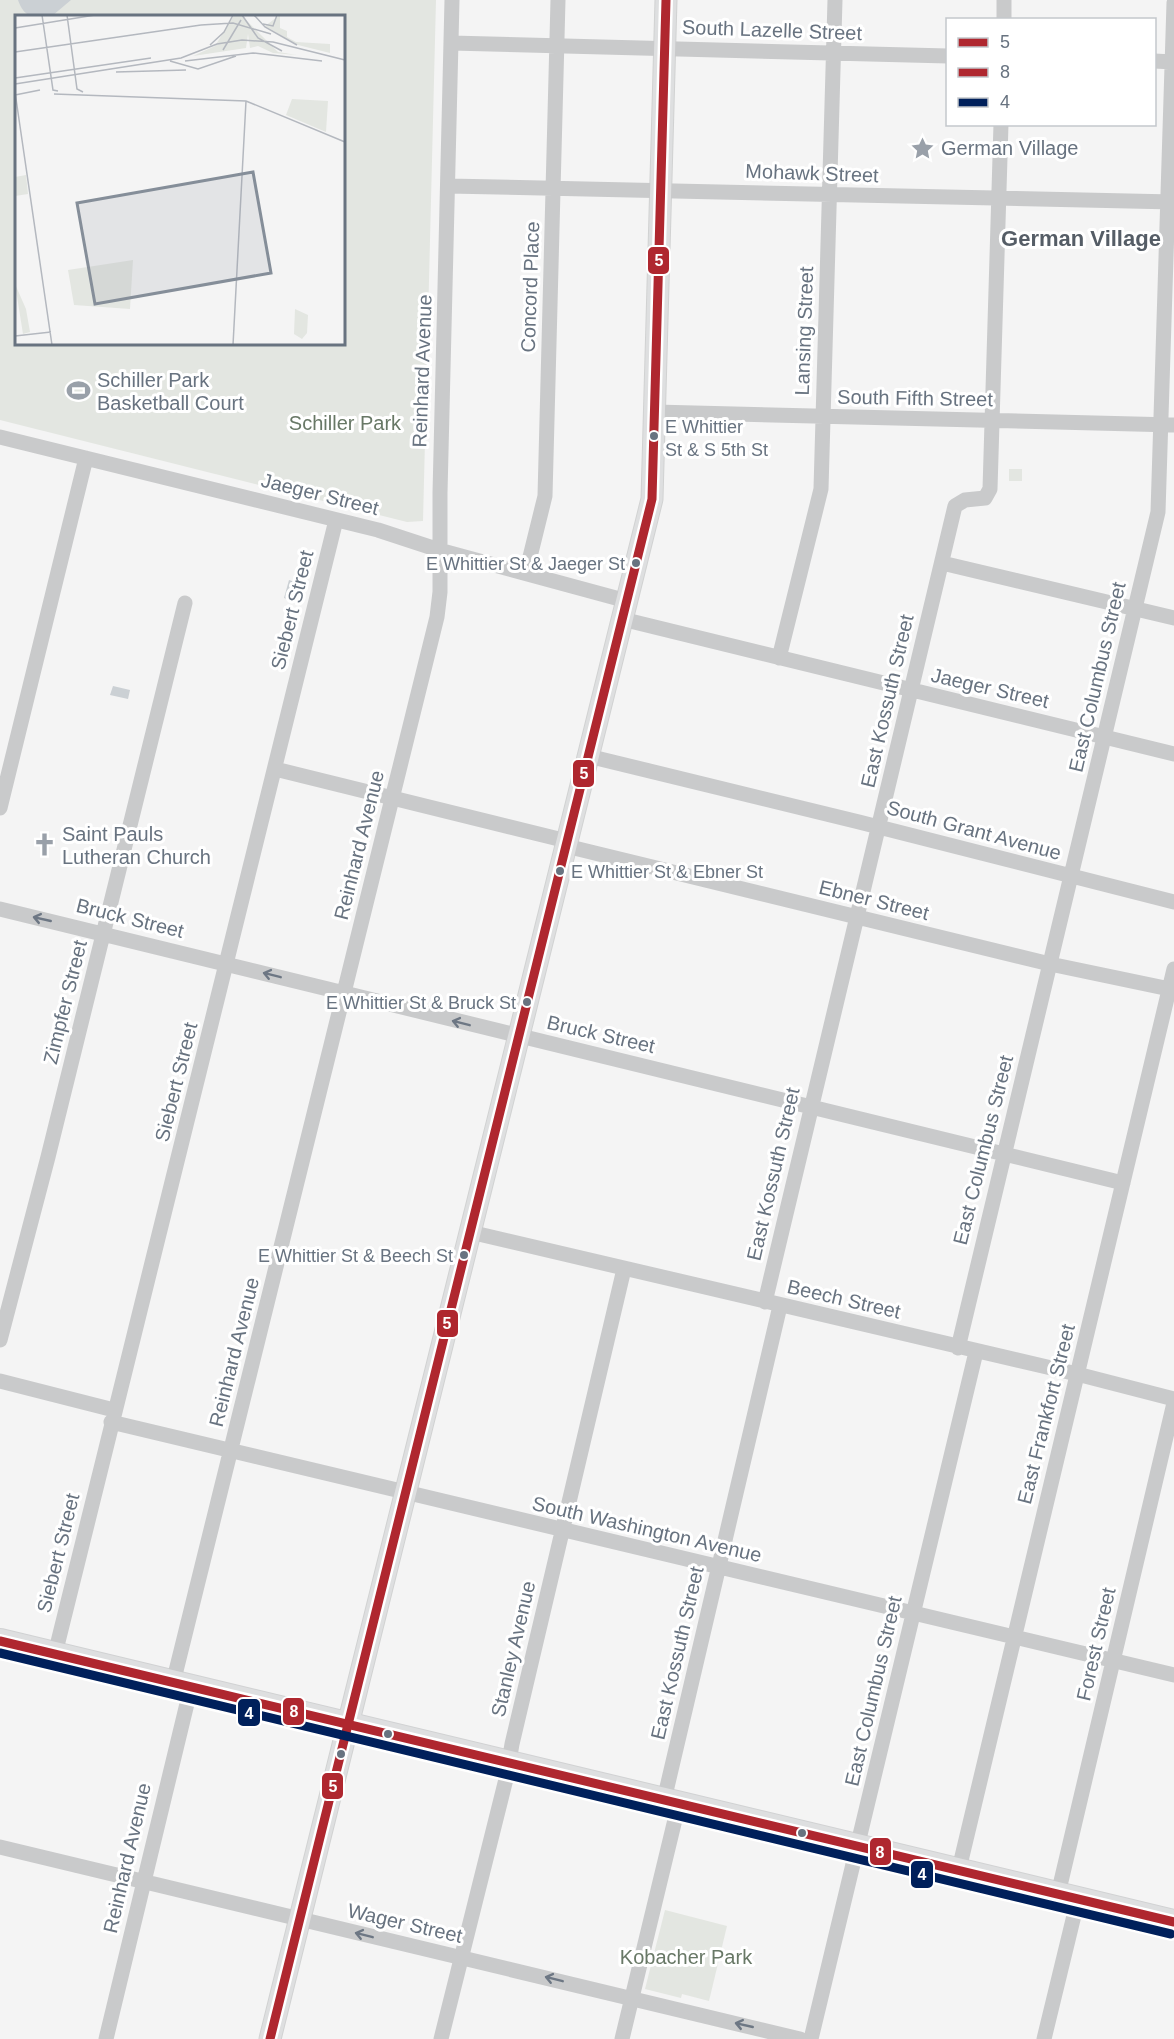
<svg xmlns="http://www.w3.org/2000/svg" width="1174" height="2039" font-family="Helvetica,sans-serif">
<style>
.green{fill:#e3e6e1;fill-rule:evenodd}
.water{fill:#cbd0d4}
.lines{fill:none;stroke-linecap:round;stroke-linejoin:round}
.secondary-casing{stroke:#d1d2d2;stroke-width:23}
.primary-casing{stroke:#d1d2d3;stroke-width:26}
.street{stroke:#c9cacb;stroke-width:15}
.secondary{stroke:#dedfe0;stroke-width:21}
.primary{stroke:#dedfe0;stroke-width:24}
.bus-1-casing{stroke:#fff;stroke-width:14}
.bus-2-casing{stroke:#fff;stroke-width:14}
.bus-3-casing{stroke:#fff;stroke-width:14}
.bus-1{stroke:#af272f;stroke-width:9}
.bus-2{stroke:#af272f;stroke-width:9}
.bus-3{stroke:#00205b;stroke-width:9}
.oneway{stroke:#6d7784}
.bus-dot{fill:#687380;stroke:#fff;stroke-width:2}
.labels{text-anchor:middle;stroke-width:6;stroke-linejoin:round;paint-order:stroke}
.bus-label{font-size:18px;fill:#687380;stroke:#fff;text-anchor:end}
.street-label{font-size:20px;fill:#687380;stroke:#fff}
.poi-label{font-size:20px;fill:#687380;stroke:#fff;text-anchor:start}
.park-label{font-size:20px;fill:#687866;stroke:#fff}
.quarter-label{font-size:22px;font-weight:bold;fill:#555d66;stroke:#fff}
.inset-road{fill:none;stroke:#b4b8bf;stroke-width:1.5}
.view{fill:#858e99;fill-opacity:0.15;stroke:#858e99;stroke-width:3}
.inset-edge{fill:none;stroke:#687380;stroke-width:3}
.line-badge{stroke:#fff;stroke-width:2}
.badge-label{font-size:16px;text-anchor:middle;font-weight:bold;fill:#fff}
</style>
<rect width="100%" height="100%" fill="#f4f4f4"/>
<path class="green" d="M0,0H436L423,521L407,522L0,420ZM16,16H344V344H16Z
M1009,469H1022V481H1009Z
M665,1910L727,1926L709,2001L682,1994L681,1998L645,1989Z"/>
<path class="water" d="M18,0H71L52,16C34,16 25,20 18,0Z
M289,580L298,583L293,601L284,598Z
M113,686L130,690L128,699L110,695Z"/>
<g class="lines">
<defs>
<path id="secondary" d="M270,2039L652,499L666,0"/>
<path id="primary" d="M0,1641L1174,1922"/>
</defs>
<use href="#secondary" class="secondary-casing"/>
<use href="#primary" class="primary-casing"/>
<path class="street" d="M1004,20V0
M451,43L948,56
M1154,61L1174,62
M448,186L1174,202
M655,412L1174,425
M0,437L378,530L439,550L627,601
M942,563L1174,618
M526,573L545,496L558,0
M622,619L1174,754
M779,658L821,489L835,0
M588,756L859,822L1174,902
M275,769L567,841
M0,808L86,458
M566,846L1050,964L1174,990
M0,909L1123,1183
M470,1232L1077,1374L1174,1399
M765,1302L955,506L965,500L985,498L990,489L1001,124
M0,1340L48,1157L185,603
M958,1348L1158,512L1174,3
M0,1381L114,1410
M111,1422L1174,1675
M55,1654L336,520
M173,1683L437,617L440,592V493L452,0
M664,1800L780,1306
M0,1847L800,2039
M959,1869L1174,969
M1058,1894L1174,1403
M106,2039L191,1687
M441,2039L506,1779L512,1744L624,1269
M622,2039L679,1803
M811,2039L976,1352
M1044,2039L1078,1899"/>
<use href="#secondary" class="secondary"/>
<use href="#primary" class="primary"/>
<defs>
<path id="bus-1" d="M270,2039L652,499L666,0"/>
<path id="bus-2" d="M0,1641L1174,1922"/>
<path id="bus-3" d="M0,1653L1171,1934"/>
</defs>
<use href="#bus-1" class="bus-1-casing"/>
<use href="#bus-2" class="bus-2-casing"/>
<use href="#bus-3" class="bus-3-casing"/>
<use href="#bus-1" class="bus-1"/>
<use href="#bus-2" class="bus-2"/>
<use href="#bus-3" class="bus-3"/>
</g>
<defs><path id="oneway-shaft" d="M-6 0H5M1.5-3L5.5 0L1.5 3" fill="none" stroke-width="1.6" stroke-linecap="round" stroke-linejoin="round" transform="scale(1.5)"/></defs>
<g class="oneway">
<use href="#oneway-shaft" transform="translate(42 919) rotate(-167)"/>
<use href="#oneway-shaft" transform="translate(272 975) rotate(-166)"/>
<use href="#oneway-shaft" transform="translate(461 1023) rotate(-166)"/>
<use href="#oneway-shaft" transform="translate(364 1935) rotate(-166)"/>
<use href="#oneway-shaft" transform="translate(554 1979) rotate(-166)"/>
<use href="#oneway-shaft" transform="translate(744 2025) rotate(-167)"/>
</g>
<defs>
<symbol id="sight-bare" viewBox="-9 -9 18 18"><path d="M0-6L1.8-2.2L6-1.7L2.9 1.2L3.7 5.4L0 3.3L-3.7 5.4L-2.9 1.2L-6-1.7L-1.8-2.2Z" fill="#99a0a9" stroke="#fff" stroke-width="2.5" paint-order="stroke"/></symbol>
<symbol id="stadium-bare" viewBox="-9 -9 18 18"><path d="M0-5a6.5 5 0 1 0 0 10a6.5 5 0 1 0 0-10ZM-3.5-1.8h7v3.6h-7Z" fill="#99a0a9" stroke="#fff" stroke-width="2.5" paint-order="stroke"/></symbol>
<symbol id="church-bare" viewBox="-9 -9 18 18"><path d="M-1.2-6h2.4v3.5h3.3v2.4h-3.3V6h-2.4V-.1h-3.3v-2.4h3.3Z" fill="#99a0a9" stroke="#fff" stroke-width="2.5" paint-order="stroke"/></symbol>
</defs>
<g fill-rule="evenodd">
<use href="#sight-bare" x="906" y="132" width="33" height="33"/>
<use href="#stadium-bare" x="62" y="374" width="33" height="33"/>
<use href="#church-bare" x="28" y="828" width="33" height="33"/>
</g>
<g class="bus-dot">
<circle cx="654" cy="436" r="5"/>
<circle cx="636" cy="563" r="5"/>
<circle cx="560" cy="871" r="5"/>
<circle cx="527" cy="1002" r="5"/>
<circle cx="464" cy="1255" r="5"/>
<circle cx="388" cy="1734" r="5"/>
<circle cx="341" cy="1754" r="5"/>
<circle cx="802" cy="1833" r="5"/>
</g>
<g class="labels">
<g class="bus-label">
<text x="665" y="433" text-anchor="start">E Whittier<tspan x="665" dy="23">St &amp; S 5th St</tspan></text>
<text x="625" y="570">E Whittier St &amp; Jaeger St</text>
<text x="571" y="878" text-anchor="start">E Whittier St &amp; Ebner St</text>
<text x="516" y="1009">E Whittier St &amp; Bruck St</text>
<text x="453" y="1262">E Whittier St &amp; Beech St</text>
</g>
<g class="street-label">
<text transform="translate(772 30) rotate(2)" y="7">South Lazelle Street</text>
<text transform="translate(812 173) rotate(2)" y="7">Mohawk Street</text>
<text transform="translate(530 287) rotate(-88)" y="7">Concord Place</text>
<text transform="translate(804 331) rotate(-88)" y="7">Lansing Street</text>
<text transform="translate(422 371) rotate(-88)" y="7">Reinhard Avenue</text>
<text transform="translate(915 398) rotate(1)" y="7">South Fifth Street</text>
<text transform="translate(320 494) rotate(14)" y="7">Jaeger Street</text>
<text transform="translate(292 610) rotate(-76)" y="7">Siebert Street</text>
<text transform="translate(1097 677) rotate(-77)" y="7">East Columbus Street</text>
<text transform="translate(990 688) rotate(13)" y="7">Jaeger Street</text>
<text transform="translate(887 701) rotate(-77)" y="7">East Kossuth Street</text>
<text transform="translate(974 830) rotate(15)" y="7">South Grant Avenue</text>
<text transform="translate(359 845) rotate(-76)" y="7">Reinhard Avenue</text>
<text transform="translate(874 900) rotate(14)" y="7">Ebner Street</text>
<text transform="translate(130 918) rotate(14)" y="7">Bruck Street</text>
<text transform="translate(65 1002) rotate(-76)" y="7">Zimpfer Street</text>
<text transform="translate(601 1034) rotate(13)" y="7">Bruck Street</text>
<text transform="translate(176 1082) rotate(-76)" y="7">Siebert Street</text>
<text transform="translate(983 1150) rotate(-76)" y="7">East Columbus Street</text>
<text transform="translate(773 1174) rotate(-77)" y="7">East Kossuth Street</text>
<text transform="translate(844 1299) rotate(13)" y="7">Beech Street</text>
<text transform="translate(234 1352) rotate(-76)" y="7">Reinhard Avenue</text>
<text transform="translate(1046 1414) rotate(-76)" y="7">East Frankfort Street</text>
<text transform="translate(647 1529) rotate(13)" y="7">South Washington Avenue</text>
<text transform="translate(58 1553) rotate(-76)" y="7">Siebert Street</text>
<text transform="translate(1096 1644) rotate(-77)" y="7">Forest Street</text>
<text transform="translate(513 1649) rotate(-77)" y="7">Stanley Avenue</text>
<text transform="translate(677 1653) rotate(-77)" y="7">East Kossuth Street</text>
<text transform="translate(873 1691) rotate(-77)" y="7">East Columbus Street</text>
<text transform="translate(127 1858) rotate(-77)" y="7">Reinhard Avenue</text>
<text transform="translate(405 1923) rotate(13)" y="7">Wager Street</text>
</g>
<g class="poi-label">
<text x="941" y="155">German Village</text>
<text x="97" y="387">Schiller Park<tspan x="97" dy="23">Basketball Court</tspan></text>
<text x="62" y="841">Saint Pauls<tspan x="62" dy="23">Lutheran Church</tspan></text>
</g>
<g class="park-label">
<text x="345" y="430">Schiller Park</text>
<text x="686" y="1964">Kobacher Park</text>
</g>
<g class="quarter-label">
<text x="1081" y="246">German Village</text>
</g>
</g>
<g transform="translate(15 15)">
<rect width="330" height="330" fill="#f4f4f4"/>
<path d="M219,0H226L263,37L282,40L258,38L243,31L235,33L233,19L231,33L178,41L200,31ZM265,0V13L272,16V22L281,27L315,29V38L283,30L250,11ZM277,84L313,86L311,117L271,100ZM11,160L13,179L0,181V162ZM118,245L115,294L59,290L53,255ZM0,269L11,294L15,317L8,319ZM280,294L293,300L292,318L287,324L279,319Z" fill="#e3e6e1"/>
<path class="inset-road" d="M27,0L38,75L43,76M52,0L62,74L68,77M227,0L243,23L267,36M239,0L250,12L282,30M248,9L258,11L262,0M186,10L218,8L256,19M0,13L80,0M195,30L209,17L218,0M208,35L226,5M0,37L186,10M155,46L183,54L221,41M170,46L238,38L307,46M101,57L171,55M0,63L136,43M0,69L166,43L202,29L227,25L258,27L330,45M0,77L37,330M39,79L231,86L330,127M0,80L25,75M0,321L36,317M218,330L231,86"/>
<path class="view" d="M238,157L256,258L80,289L62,188Z"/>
<rect width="330" height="330" class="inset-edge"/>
</g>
<g class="line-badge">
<rect x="647" y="246" width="23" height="29" rx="6" fill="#af272f"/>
<rect x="572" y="759" width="23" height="29" rx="6" fill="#af272f"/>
<rect x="436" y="1309" width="23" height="29" rx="6" fill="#af272f"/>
<rect x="282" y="1697" width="23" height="29" rx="6" fill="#af272f"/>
<rect x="237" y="1698" width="24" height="29" rx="6" fill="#00205b"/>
<rect x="321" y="1772" width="23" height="28" rx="6" fill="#af272f"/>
<rect x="869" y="1837" width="23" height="29" rx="6" fill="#af272f"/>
<rect x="910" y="1860" width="24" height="29" rx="6" fill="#00205b"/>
</g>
<g class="badge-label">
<text x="659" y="266">5</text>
<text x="584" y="779">5</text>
<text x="447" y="1329">5</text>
<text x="294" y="1717">8</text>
<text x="249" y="1719">4</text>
<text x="333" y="1792">5</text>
<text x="880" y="1858">8</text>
<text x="922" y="1880">4</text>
</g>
<rect x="946" y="18" width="210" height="108" fill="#ffffff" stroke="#c3c7cc" stroke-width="1.5"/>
<rect x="958" y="38" width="30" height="9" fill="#af272f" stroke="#c3c7cc" stroke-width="1.5"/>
<text x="1000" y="48" font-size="18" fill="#687380">5</text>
<rect x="958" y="68" width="30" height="9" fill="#af272f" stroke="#c3c7cc" stroke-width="1.5"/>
<text x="1000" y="78" font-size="18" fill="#687380">8</text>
<rect x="958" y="98" width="30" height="9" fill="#00205b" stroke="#c3c7cc" stroke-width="1.5"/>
<text x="1000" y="108" font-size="18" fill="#687380">4</text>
</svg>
